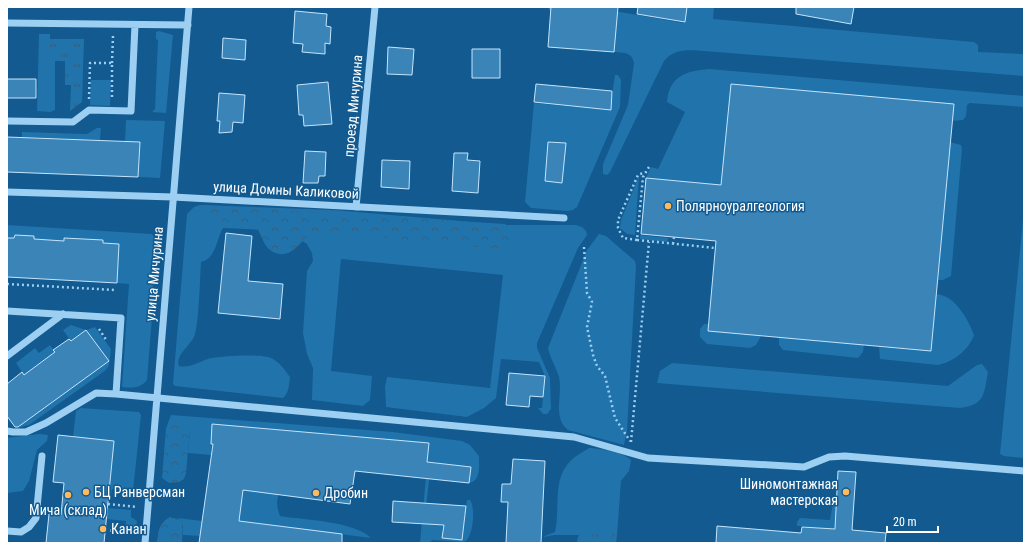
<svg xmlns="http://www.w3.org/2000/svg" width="1031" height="550" font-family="'Roboto Condensed',sans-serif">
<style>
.green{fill:#2173ac}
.forest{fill:url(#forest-crowns)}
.park{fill:url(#park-tufts)}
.building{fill:#3b84b8;stroke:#c4e5fd}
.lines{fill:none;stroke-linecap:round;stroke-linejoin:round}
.path{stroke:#9ccff2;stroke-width:2.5;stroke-dasharray:2 3;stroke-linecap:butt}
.minor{stroke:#9ccff2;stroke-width:7}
.poi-dot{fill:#ffba5d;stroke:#125a8f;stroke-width:1.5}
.labels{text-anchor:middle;stroke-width:3;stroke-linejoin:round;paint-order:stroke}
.street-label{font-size:14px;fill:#fff;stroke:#125a8f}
.poi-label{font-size:14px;fill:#fff;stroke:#125a8f;text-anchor:start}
</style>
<defs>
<pattern id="forest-crowns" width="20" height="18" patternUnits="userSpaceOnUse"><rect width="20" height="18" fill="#2173ac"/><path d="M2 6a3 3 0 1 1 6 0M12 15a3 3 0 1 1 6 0" fill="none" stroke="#395e77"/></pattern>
<pattern id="park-tufts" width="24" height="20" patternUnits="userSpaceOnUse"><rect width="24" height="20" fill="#2173ac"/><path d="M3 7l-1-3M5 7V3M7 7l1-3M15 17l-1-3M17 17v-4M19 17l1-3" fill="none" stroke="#395e77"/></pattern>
</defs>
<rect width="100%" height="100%" fill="#125a8f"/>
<path class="green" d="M547,7H591L684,23L687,7H714L713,19L974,42L978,45V52L1024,54V76L704,51C689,50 675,48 664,61L610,172L607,175L603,174V164L628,105L634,63C632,52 624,53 614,52L617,18L551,12Z
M159,31L173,35L166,113L152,112L155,109L158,40L156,39V32Z
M39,34H50V61H55V110L50,112L37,111Z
M709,69L1024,96V107L970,103L967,105L966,116L963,120L952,121L953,104L731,84L721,185L646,178L651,167L658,169L685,112L667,102C669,76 686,71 709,69Z
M615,75H618L621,80L620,107L577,207L573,210L568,211L531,208L525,202L534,103L610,110Z
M91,80H111L110,106L90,105Z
M126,120L165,121L160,178L138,177L140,142L125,141Z
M97,128H101L100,140L22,137V132L87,134Z
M950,142L961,145L962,149L951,276L943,280H938Z
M639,176L635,235L627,234L620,228L621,220Z
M200,205L334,210L506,225H576L582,227L586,231L587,235L578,248L537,343V348L550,378L551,409L547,414H543L538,408H542L545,376L539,362L501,359L496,398L484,408L467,417L386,407L385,387L387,377L490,388L503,275L341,259L331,371L372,376L370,400L363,406L312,400L313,368L307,354L303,333L307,271L313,261L312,253L307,244L287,231L223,228C216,240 216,259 201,262C200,277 199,326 194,337C189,347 175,355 179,366C190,369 201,360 212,358C224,356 263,353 273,359C280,363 285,370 290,377C289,385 289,393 283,398L175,386L173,384L187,214L194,207Z
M1024,210V458L1004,456L1000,454Z
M7,225L152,234L154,237V243L152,317L147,380C140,389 132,388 122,387L129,284L117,283L119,244L103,243V240L64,238V241L34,239V236L15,235L14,238H7Z
M599,234L606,236L635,261L636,266L627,431L624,445L568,430C552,418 563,395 559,377C556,367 550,358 548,348L587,250Z
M640,235L668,238L667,242L640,239Z
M936,294C955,295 968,319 974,335C969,350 953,362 938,365L880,359L879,347L931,351Z
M704,324H708V331L761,336L756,345L750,348L707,344L700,337V329Z
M71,325L86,330L95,327L111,349L109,365L106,370L29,425L16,428L109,361L86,330L71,341L63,330Z
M779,337L864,345L863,352L858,358L783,350L779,345Z
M50,345L55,352L24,375L16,363L35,348L39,353Z
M672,363L948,386L977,365L982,364L988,372C984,394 985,405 960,408L657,383L660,371Z
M81,408L139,412L141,415L133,491L112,489L110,501H108L114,441L73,437L76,411Z
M171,415L393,432L462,441L470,445L479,456C479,466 481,481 469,483L470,467L431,462L425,517L445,520L443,538L462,540L467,500H470C476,508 473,539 464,542L433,540L428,543H420L429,443L213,424L211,455L188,453L190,429L168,425L166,428Z
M39,434L48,435L47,441L37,450L29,481L23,491L7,493V438Z
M589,448C599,448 625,453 631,460L629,471L621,481L617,535H555L542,537L555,532C560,510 553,483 567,465C572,458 581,453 589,448Z
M243,490L279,494C276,501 277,509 280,516C304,520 354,521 371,538L239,521Z
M837,499L835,529L797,526V522L800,518L830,520L833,503Z
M107,508L131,510V517L137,521L136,530L125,529L126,521L106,519Z
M177,518L203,521L201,536L183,535V522Z"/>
<path class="forest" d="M203,205L505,224L510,228V237L505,247L498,249L319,231C315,233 309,235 305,239C298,245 291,256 279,254C259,250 264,227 249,222C233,221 202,227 197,208Z
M175,424L187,426L190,429L186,473L184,479L179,482L169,483L162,478L166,428L168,425Z
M170,517L183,521L182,543H157C158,531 159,523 170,517Z
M579,535L614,534L617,535L616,543H578L577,540Z"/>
<path class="park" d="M50,39H84L82,102L70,111L71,85H65V61H50Z"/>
<path class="building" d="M551,7H618L614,52L548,47Z
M638,7H687L685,22L637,14Z
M796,7H854L851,24L796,14Z
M295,11L327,14L326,26L331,27L330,44L325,43V54L302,52L303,44L293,43Z
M223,38L246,40L245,60L222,58Z
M388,47L414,49L412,75L387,74Z
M472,49H500V78H472Z
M7,79H36V98H7Z
M328,82L332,124L304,126L303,115H299L297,85Z
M536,84L612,91L611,110L534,102Z
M731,84L954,104L931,351L708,331L716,241L641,234L646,178L721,185Z
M219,93L245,95L243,123L233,122L232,132L219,133L220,121H217Z
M7,137L140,142L138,177L7,172Z
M548,142L566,143L562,183L545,181Z
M305,151L326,152L325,176H319L318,183H303Z
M454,153H468L467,160L480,161L478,193L452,191Z
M382,160L410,161L409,189L381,187Z
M226,233L252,236L248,281L283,284L280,319L218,313Z
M15,235L34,236V239L64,241V238L103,240V243L119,244L117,283L7,277V238H14Z
M86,330L109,361L18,427H15L7,416V384L22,372L24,375L55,352L53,350L69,339L71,341Z
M509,373L545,376L543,397L530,396L529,407L506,405Z
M212,424L429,443L427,462L471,467L469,483L355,471L350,504L243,490L239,521L342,534V543H199L213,444H211Z
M58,435L114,441L104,543H46L49,514L61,515L64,483L53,482Z
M513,459L545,461L541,543H506L508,502H501L502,484H511Z
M838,471L856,472L852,530L886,533L885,543H716L717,526L801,533L802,527L835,529Z
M393,501L466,506L462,540L442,538L444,525L392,522Z"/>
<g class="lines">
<path class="path" d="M112,63L113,36
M89,99L90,63H112V100
M649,167L643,177L637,240L715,248
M637,240L623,238L618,228V220L638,175L645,172
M673,244L674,237
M584,247L587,293L592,302L587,327L593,355L597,366L605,376L615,418L630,441
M7,284L115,290
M99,329L107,341
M631,442L649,242
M108,504L137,507
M105,530L135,533"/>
<path class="minor" d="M7,23L188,25
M7,121L73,122L89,110L131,111L135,25
M7,192L173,197L564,218
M356,207L375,7
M7,311L121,318L116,394L574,437L648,458L804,467L829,457L845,456L1024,471
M7,356L63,314
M7,431L13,432H26L46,423L96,393L116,394
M7,531L21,532L29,527L36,518L42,456
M145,543L189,7"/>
</g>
<g class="poi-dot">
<circle cx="668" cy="206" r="4"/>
<circle cx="86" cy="492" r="4"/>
<circle cx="846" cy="492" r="4"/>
<circle cx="316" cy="493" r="4"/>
<circle cx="68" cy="495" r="4"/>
<circle cx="103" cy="529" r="4"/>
</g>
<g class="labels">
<g class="street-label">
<text transform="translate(353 106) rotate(-85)" y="5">проезд Мичурина</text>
<text transform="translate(286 190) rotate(3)" y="5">улица Домны Каликовой</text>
<text transform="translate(154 274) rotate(-85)" y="5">улица Мичурина</text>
</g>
<g class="poi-label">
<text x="676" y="211">Полярноуралгеология</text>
<text x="838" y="489" text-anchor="end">Шиномонтажная<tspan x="838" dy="16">мастерская</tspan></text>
<text x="94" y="497">БЦ Ранверсман</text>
<text x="324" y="498">Дробин</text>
<text x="68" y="515" text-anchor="middle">Мича (склад)</text>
<text x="111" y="534">Канан</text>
</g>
</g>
<rect width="1031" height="550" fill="none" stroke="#ffffff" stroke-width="16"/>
<path d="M887 526v6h51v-6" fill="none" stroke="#ffffff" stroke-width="2"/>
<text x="893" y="526" font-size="12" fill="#ffffff" stroke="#125a8f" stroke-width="3" paint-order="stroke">20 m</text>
</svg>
